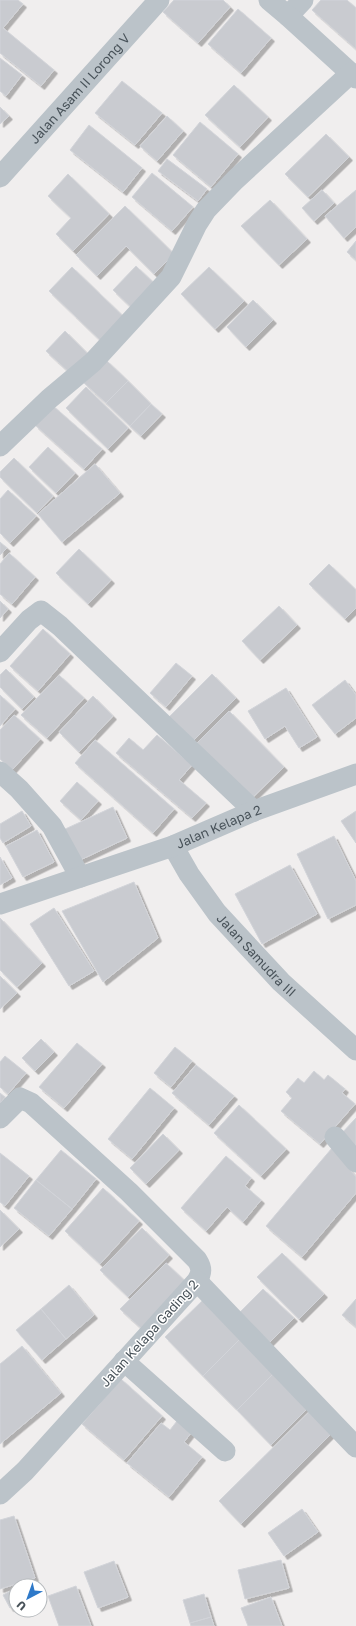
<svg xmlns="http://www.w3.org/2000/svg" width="356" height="1626" font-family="'Golos Text',sans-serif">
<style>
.building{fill:#c9cbd0;stroke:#d2d4d9;filter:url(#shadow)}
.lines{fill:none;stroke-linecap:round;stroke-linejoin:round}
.minor{stroke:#bbc3c9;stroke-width:21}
.labels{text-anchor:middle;stroke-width:3;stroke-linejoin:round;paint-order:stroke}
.street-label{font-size:13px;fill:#485259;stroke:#fff}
</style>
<defs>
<filter id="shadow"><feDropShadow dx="3.5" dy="3.5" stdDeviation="0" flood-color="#0004"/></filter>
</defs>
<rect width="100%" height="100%" fill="#f0eeee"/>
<path class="building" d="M0,0H18L23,4L3,28L54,70L41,86L0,53Z
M174,0H223L230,7L198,43L163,12Z
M321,0H347L356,8V49L312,10Z
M238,9L271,38L241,73L208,44Z
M0,58L22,75L6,96L0,91Z
M122,81L162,113L135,145L95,113Z
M234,85L268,117L240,147L205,115Z
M0,107L9,116L0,124Z
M167,116L183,131L157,161L140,146Z
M200,122L238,154L211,187L173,155Z
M89,125L142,168L123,192L70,150Z
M326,134L349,157L308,197L285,174Z
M167,159L207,189L198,201L158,171Z
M152,173L193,207L172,231L132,197Z
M68,174L109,214L73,251L56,234L71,218L48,196Z
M322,190L334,203L314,221L302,208Z
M356,190V227L344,238L325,216Z
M270,200L307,239L279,265L241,226Z
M125,206L174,254L154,274L126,246L97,276L76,255Z
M356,241V260L347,252Z
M136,266L157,286L135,311L113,290Z
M72,267L127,320L104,344L49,291Z
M209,267L244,301L215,329L181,294Z
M253,300L273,320L246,347L227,327Z
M65,331L89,355L71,374L46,351Z
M106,360L128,381L106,403L84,383Z
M128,381L151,404L130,426L106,403Z
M86,387L128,428L108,449L66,408Z
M151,404L162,414L141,436L130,426Z
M52,405L102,449L84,469L35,425Z
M48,447L75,473L56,493L29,467Z
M14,458L53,496L37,513L0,477V472Z
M95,464L120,493L62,542L38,514Z
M8,490L36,516L10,543L0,533V499Z
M0,542L7,548L0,555Z
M79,549L111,580L88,604L56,573Z
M9,553L35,577L12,604L0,594V564Z
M329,564L356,590V608L345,619L309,584Z
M0,601L8,609L0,618Z
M279,606L297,625L260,660L242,641Z
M43,629L70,654L38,691L10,666Z
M176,663L192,676L166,707L150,693Z
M6,669L34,697L22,709L0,687V675Z
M212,674L236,698L193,741L169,717Z
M59,675L84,698L47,738L21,715Z
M345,680L356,695V718L335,734L312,705Z
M286,688L317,737L299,748L285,726L265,739L248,711Z
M0,695L15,709L0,726Z
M93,696L113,716L79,752L59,732Z
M229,711L284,767L251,799L196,744Z
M14,715L40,739L12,770L0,759V730Z
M157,735L192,765L179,780L206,803L192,818L116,753L129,738L143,750Z
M95,740L174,809L153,833L75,763Z
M77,782L98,801L81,820L60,801Z
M113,807L127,838L78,861L63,830Z
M22,811L31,826L3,843L0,838V824Z
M356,811V843L341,821Z
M37,830L54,862L23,877L6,846Z
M334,836L356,881V905L328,919L297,854Z
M0,857L12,878L0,885Z
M290,865L317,914L262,944L235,894Z
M134,882L158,938L103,982L62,911Z
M54,908L94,971L69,986L30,924Z
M0,918L42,963L17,987L0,970Z
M0,976L17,993L0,1009Z
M41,1039L54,1052L35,1071L22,1058Z
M77,1043L102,1064L64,1108L39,1087Z
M175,1047L192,1061L171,1087L154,1073Z
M5,1056L26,1073L8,1094L0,1087V1062Z
M196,1065L234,1096L209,1125L172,1093Z
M314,1071L324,1080L328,1075L345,1089L342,1093L355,1104L320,1144L281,1111L292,1098L286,1092L298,1078L304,1083Z
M150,1088L174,1108L132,1159L108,1139Z
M0,1093L5,1097L0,1104Z
M239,1105L286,1149L261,1176L214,1133Z
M356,1118V1150L340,1135Z
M163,1134L179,1150L146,1184L130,1168Z
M332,1148L356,1177V1193L302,1257L266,1226Z
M61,1150L96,1179L72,1209L36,1180Z
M0,1153L29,1176L5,1206L0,1202Z
M226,1156L251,1178L245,1186L261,1200L243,1222L227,1207L206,1231L181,1208Z
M36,1180L72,1209L49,1236L14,1208Z
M103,1188L139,1221L100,1264L65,1231Z
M0,1210L19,1229L0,1247Z
M142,1228L169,1255L128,1297L100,1270Z
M282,1253L324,1294L299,1319L257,1277Z
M166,1263L188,1284L143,1330L120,1309Z
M69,1285L94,1315L66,1339L41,1309Z
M263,1289L294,1318L268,1344L239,1313Z
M204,1299L242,1337L203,1376L165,1337Z
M356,1299V1327L342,1315Z
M41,1309L66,1339L42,1360L16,1330Z
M242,1337L276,1371L237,1410L203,1376Z
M22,1346L61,1393L0,1444V1364Z
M276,1371L310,1406L271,1445L237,1410Z
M121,1379L162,1416L124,1460L82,1424Z
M312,1409L334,1431L241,1524L219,1501Z
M177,1421L191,1433L184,1442L202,1457L169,1497L127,1463L161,1423L170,1430Z
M302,1509L318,1532L284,1556L268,1533Z
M14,1516L35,1578L0,1589V1520Z
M281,1560L289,1588L245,1599L238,1570Z
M114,1561L128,1597L98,1608L84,1572Z
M76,1586L91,1626H59L48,1596Z
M16,1588V1605L10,1608L3,1595Z
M204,1594L211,1617L190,1623L183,1600Z
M271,1597L282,1626H248L241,1608Z
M211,1617L214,1626H191L190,1623Z"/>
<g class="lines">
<g class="minor">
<path d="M269,0L288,16L303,0"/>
<path d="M288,16L356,78"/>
<path id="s1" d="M0,177L159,0"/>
<path d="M0,446L49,399L93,362L171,277L197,224L206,210L235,180L351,73"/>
<path d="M0,652L29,620L41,611L60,626L254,811"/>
<path d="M0,772L19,789L52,826L80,877"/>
<path id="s2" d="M173,846L189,874L217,913L281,982L356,1050"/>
<path id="s3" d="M0,904L173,846L254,811L356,774"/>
<path d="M0,1118L20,1098L31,1103L129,1192L197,1260C202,1268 202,1272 197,1281L25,1471L0,1494"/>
<path d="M335,1137L356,1162"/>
<path d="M197,1281L356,1447"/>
<path d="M124,1361L225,1451"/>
</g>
</g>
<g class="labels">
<g class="street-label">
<text dy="5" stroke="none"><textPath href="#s1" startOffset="119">Jalan Asam II Lorong V</textPath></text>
<text dy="5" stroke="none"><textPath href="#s3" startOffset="232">Jalan Kelapa 2</textPath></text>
<text dy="5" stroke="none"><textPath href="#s2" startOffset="138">Jalan Samudra III</textPath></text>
<text transform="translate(149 1333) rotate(-48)" y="5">Jalan Kelapa Gading 2</text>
</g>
</g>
<g transform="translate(28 1598) rotate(221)"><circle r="19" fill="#ffffff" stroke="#b6babd"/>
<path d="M0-3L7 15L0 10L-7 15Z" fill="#2e79c9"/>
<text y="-6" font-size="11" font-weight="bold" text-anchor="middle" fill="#485259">U</text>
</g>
</svg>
